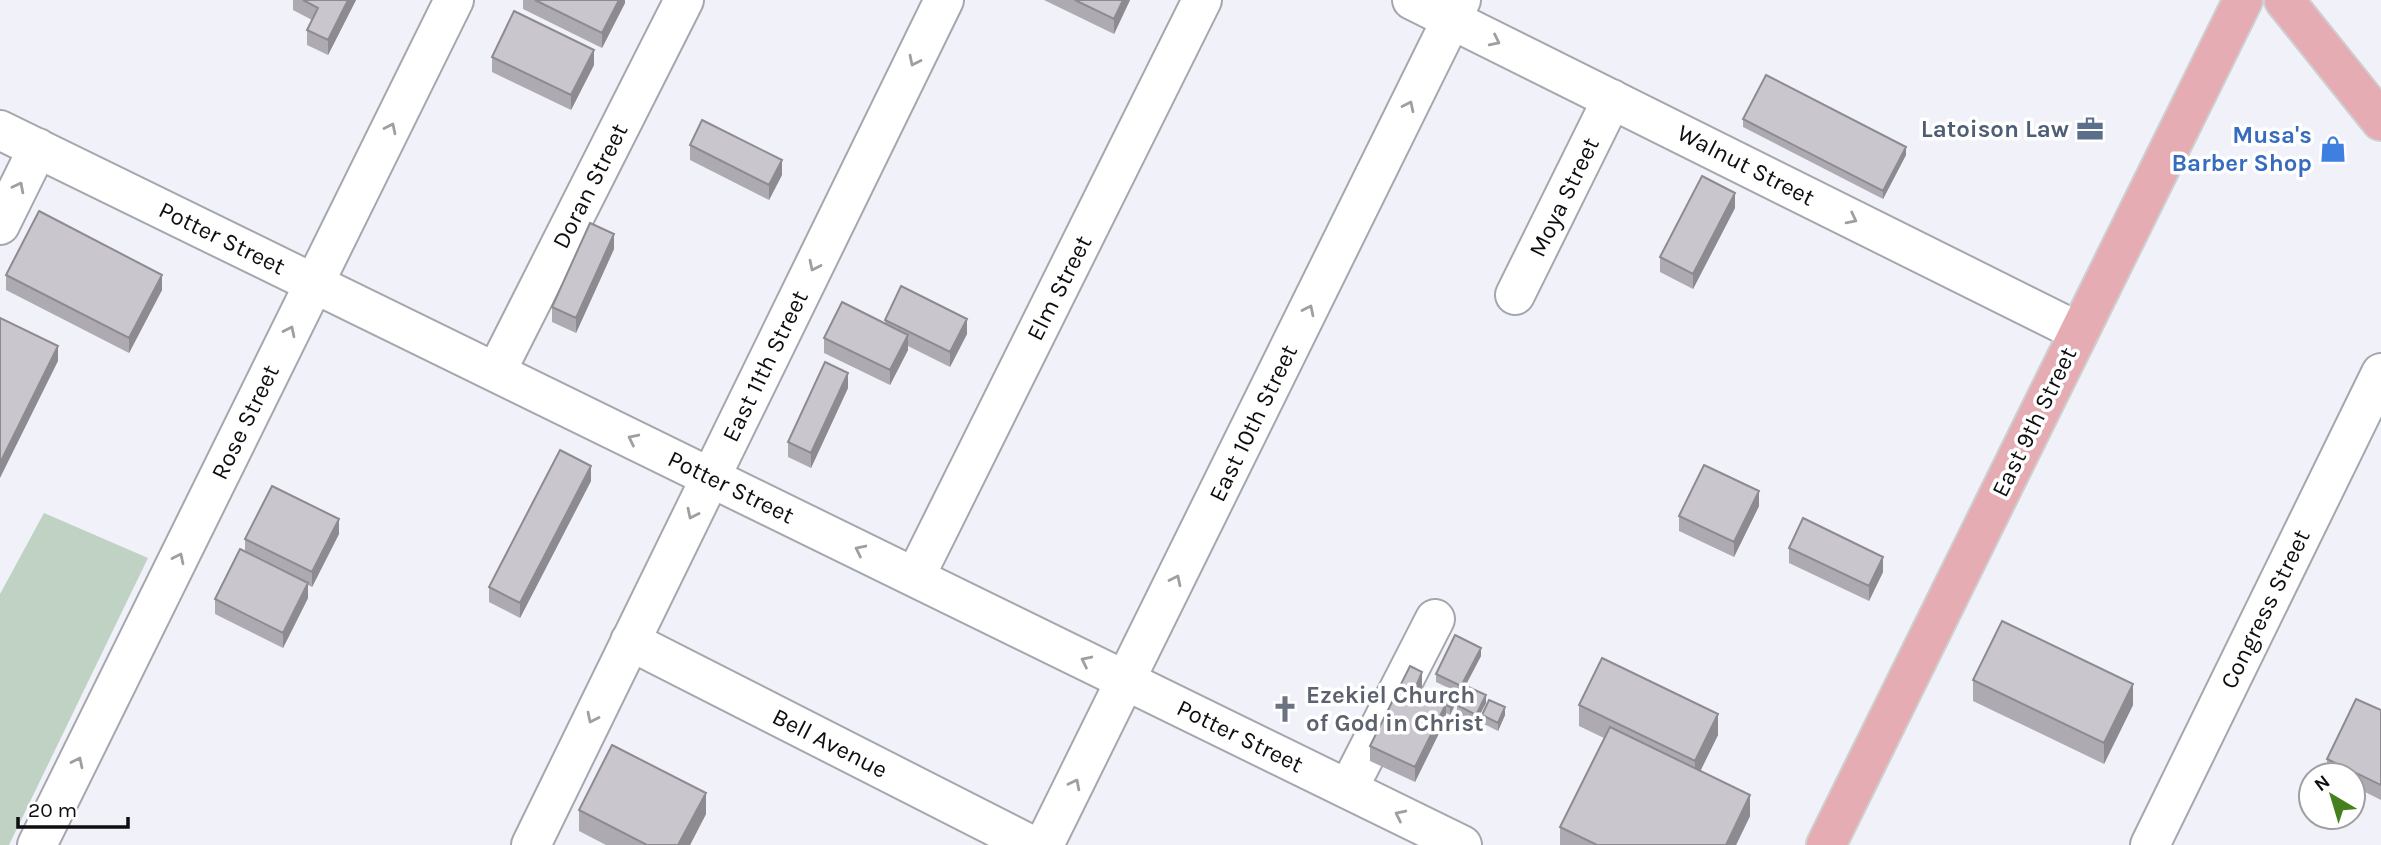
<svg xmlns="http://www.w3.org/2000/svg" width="2381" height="845" font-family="Karla,sans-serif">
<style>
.green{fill:#bfd2c4}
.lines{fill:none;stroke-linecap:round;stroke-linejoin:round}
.minor-casing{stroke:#a5a7ae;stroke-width:42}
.major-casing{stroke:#cfcfcf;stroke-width:42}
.minor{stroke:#fff;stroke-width:38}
.major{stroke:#e6acb3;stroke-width:38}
.wall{fill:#aeaab1}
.shaded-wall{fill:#8d8b90}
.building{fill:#cac6ce;stroke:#8d8b90;stroke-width:2}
.oneway{stroke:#9f9fa0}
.labels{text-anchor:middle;stroke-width:7;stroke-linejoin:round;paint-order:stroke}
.service-label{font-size:24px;font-weight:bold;fill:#4e5e75;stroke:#fff;text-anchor:end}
.shop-label{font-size:24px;font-weight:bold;fill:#366cbe;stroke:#fff;text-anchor:end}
.street-label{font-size:24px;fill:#0e0e11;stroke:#fff}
.worship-label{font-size:24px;font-weight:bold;fill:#5b616d;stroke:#fff;text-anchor:start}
</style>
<rect width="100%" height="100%" fill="#f0f1f9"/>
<path class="green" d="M44,513L148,558L9,845H0V594Z"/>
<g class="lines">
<defs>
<path id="minor" d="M1412,0L2079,332
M0,130L1462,845
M0,225L38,148
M1515,295L1612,99
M496,372L684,0
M915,577L1202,0
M630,641L1031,845
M1348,789L1435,619
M37,845L454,0
M531,845L944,0
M1044,845L1461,0
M2150,845L2381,373"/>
<path id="major" d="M2284,0L2381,121
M1826,845L2243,0"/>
</defs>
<use href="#minor" class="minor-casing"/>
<use href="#major" class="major-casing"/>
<use href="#minor" class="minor"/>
<use href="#major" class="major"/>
</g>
<path class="wall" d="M293,0H356L328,55L307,45V30L312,20L293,10Z
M523,0H625V3L602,48L523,9Z
M1044,0H1130L1114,34Z
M492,57L594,65L571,110L492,72Z
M1743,119L1906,155L1883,199L1743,127Z
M690,145L782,175L769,200L690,160Z
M1735,208L1693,289L1660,272V257Z
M614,249L576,333L552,322V307Z
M6,275L162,290L129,353L6,290Z
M885,320L967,334L950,367L908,346V350L890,385L824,353V338L885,324Z
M848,388L811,468L788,457V442Z
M591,481L520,618L489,602V587Z
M1759,506L1734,557L1679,531V516Z
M339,534L312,587L308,585V598L283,648L215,614V599L245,552V539Z
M1789,548L1883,572L1869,601L1789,563Z
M1481,656L1461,694L1436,682V674Z
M1973,680L2133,705L2104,764L1973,701Z
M1422,687L1420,691L1434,698L1455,705L1450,715L1446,713V719L1415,782L1370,761V746Z
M1486,703L1476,722L1457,713V705Z
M1579,705L1718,735L1700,771L1750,816L1736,845H1560V827L1604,738L1579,726Z
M2381,710V800L2353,786V775H2329L2327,774V759Z
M1482,715H1505L1498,731L1482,723Z
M579,810L706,814L690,845H606L579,831Z"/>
<path class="shaded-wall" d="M348,0H356L328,55V40Z
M619,0H625V3L602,48V33Z
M1123,0H1130L1114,34V19Z
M594,50V65L571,110V95Z
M1906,147V155L1883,199V191Z
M782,160V175L769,200V185Z
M1735,193V208L1693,289V274Z
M614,234V249L576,333V318Z
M162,275V290L129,353V338Z
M967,319V334L950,367V352Z
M908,335V350L890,385V370Z
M58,346V361L0,478V463Z
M848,373V388L811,468V453Z
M591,466V481L520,618V603Z
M1759,491V506L1734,557V542Z
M339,519V534L312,587V572Z
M1883,557V572L1869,601V586Z
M308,583V598L283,648V633Z
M1481,648V656L1461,694V686Z
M1422,672V687L1415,704V689Z
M2133,684V705L2104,764V743Z
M1486,695V703L1476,722V715Z
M1455,697V705L1450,715V707Z
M1446,704V719L1415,782V767Z
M1505,707V715L1498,731V723Z
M1718,714V735L1695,782V761Z
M706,793V814L690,845H678Z
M1750,795V816L1736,845H1726Z"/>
<path class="building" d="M303,0H348L328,40L307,30L318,8Z
M535,0H619L602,33Z
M1075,0H1123L1114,19Z
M514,11L594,50L571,95L492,57Z
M1766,75L1906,147L1883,191L1743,119Z
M702,120L782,160L769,185L690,145Z
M1702,176L1735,193L1693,274L1660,257Z
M39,211L162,275L129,338L6,275Z
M590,223L614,234L576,318L552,307Z
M901,286L967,319L950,352L885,320Z
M842,302L908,335L890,370L824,338Z
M0,318L58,346L0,463Z
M825,362L848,373L811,453L788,442Z
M560,450L591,466L520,603L489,587Z
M1704,465L1759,491L1734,542L1679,516Z
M272,486L339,519L312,572L245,539Z
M1803,518L1883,557L1869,586L1789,548Z
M240,549L308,583L283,633L215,599Z
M2002,621L2133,684L2104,743L1973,680Z
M1455,635L1481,648L1461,686L1436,674Z
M1602,658L1718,714L1695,761L1579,705Z
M1410,666L1422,672L1415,689L1446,704L1415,767L1370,746Z
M1466,686L1486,695L1476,715L1457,705Z
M1438,689L1455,697L1450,707L1434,698Z
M2356,699L2381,710V785L2327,759Z
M1489,700L1505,707L1498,723L1482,715Z
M1610,727L1750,795L1726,845H1597L1560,827Z
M612,745L706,793L678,845H647L579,810Z"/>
<defs><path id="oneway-chevron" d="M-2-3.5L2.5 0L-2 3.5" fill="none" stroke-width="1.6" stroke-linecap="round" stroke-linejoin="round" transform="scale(1.75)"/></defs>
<g class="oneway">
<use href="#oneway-chevron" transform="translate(1495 41) rotate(26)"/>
<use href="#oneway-chevron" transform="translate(914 61) rotate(116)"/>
<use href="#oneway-chevron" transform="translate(1409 106) rotate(-64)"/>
<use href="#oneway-chevron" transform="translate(391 128) rotate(-64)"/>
<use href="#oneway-chevron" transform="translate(19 187) rotate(-63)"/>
<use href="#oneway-chevron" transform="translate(1852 219) rotate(27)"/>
<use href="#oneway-chevron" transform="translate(814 266) rotate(116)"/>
<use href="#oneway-chevron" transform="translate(1309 310) rotate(-64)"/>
<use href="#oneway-chevron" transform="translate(290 331) rotate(-64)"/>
<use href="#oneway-chevron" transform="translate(633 439) rotate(-154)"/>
<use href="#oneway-chevron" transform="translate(692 514) rotate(116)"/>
<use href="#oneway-chevron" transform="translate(860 550) rotate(-154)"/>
<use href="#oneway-chevron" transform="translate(179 558) rotate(-64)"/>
<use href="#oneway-chevron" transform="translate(1176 580) rotate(-64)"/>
<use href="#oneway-chevron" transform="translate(1086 661) rotate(-154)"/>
<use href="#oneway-chevron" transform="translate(592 718) rotate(116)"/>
<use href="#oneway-chevron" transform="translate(78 762) rotate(-64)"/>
<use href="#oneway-chevron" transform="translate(1075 784) rotate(-63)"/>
<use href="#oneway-chevron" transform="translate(1400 815) rotate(-154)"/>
</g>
<defs>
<symbol id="office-bare" viewBox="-9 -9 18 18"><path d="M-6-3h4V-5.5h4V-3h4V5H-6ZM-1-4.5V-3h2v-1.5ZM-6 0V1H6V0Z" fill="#5c6f8a" stroke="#fff" stroke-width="2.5" paint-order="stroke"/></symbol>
<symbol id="shop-bare" viewBox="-9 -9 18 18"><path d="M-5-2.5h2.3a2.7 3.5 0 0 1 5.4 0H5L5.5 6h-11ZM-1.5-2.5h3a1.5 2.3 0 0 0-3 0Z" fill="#3f7fe0" stroke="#fff" stroke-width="2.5" paint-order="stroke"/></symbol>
<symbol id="church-bare" viewBox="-9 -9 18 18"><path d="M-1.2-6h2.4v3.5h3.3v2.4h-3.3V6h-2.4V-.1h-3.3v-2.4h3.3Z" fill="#6b7280" stroke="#fff" stroke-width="2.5" paint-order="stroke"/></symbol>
</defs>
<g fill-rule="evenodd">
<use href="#office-bare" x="2071" y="110" width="38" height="38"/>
<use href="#shop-bare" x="2314" y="130" width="38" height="38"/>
<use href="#church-bare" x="1266" y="690" width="38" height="38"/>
</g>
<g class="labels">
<g class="service-label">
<text x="2069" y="137">Latoison Law</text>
</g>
<g class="shop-label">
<text x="2312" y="143">Musa's<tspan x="2312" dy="28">Barber Shop</tspan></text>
</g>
<g class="street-label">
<text transform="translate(1746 165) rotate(27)" y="8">Walnut Street</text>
<text transform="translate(590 186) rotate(-63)" y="8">Doran Street</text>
<text transform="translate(1564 197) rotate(-64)" y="8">Moya Street</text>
<text transform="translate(222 238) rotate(26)" y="8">Potter Street</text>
<text transform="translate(1059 288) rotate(-63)" y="8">Elm Street</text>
<text transform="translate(765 366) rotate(-64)" y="8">East 11th Street</text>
<text transform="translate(245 422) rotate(-64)" y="8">Rose Street</text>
<text transform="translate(2034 422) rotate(-64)" y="8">East 9th Street</text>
<text transform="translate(1253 423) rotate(-64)" y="8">East 10th Street</text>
<text transform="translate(731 487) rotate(26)" y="8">Potter Street</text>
<text transform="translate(2265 609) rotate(-64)" y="8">Congress Street</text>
<text transform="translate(1240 736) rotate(26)" y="8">Potter Street</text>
<text transform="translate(830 743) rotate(27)" y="8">Bell Avenue</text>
</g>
<g class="worship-label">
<text x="1306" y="703">Ezekiel Church<tspan x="1306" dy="28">of God in Christ</tspan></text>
</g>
</g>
<g transform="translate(2332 796) rotate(322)"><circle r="33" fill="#ffffff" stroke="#9f9fa0" stroke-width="2"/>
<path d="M0-5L12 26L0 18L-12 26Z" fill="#44811e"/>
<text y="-10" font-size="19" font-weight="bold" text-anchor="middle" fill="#0e0e11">N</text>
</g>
<path d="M18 817v10h110v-10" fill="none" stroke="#0e0e11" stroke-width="3.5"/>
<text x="28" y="817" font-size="21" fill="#0e0e11" stroke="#ffffff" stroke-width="5" paint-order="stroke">20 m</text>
</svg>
